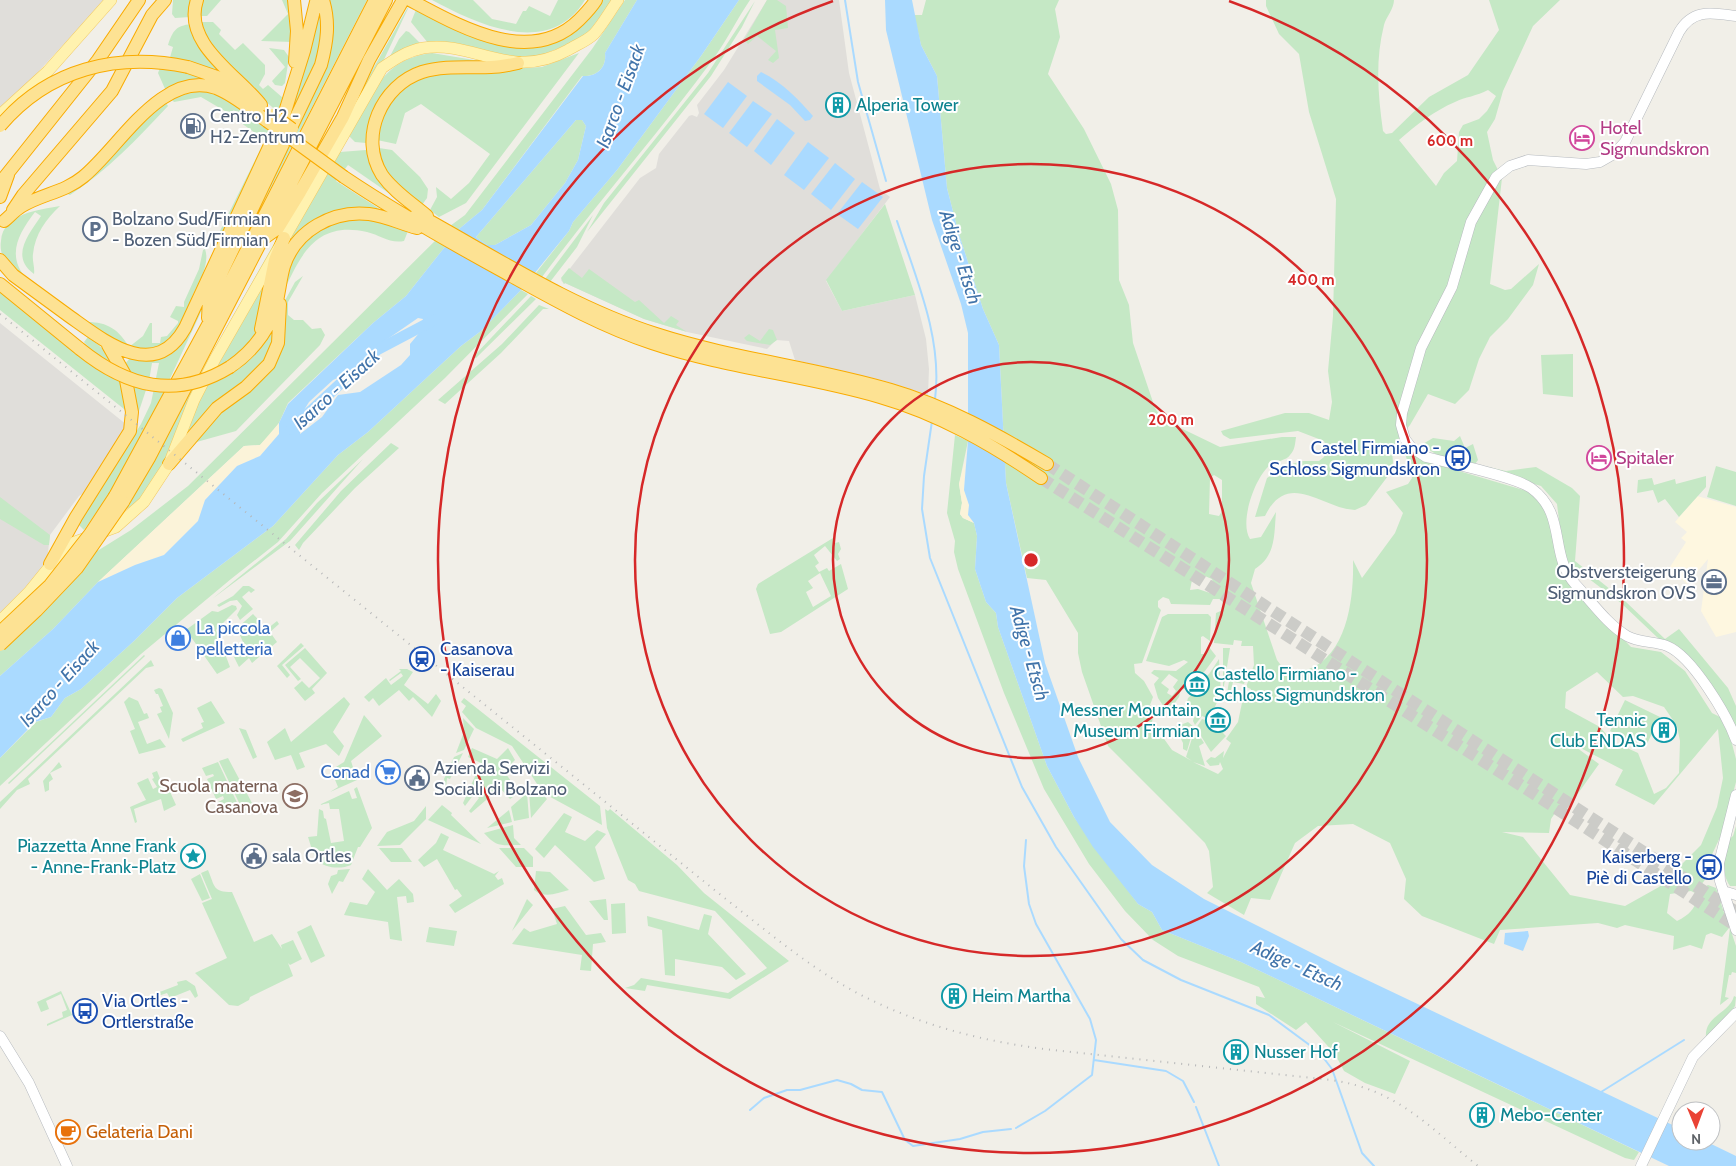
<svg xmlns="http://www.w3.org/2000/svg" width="1736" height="1166" font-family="Cabin,sans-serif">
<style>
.commercial{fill:#fef7e0}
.industrial{fill:#e0deda}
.green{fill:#c5e8c5;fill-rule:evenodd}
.sand{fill:#fbf3d9}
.water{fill:#aadaff;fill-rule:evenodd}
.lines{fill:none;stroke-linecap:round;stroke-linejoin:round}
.stream{stroke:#aadaff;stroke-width:2}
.river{stroke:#aadaff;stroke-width:11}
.highway-tunnel{stroke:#ccccc8;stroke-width:12;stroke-dasharray:12 6;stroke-linecap:butt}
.secondary-casing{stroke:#b6babf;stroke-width:11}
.primary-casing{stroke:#f2c960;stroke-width:12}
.highway-casing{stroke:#f9ab00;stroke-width:14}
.secondary{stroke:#fff;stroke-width:10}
.primary{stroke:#fff2af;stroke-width:11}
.highway{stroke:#fde293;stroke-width:12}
.rail{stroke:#b6b7b8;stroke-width:2;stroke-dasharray:1 6;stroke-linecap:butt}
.highway-bridge-casing{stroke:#f9ab00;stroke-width:14;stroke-linecap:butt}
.highway-bridge{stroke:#fde293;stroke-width:12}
.ring{fill:none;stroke:#d62828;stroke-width:2.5}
.labels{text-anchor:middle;stroke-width:4;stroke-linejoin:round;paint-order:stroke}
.culture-label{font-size:18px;fill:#0d838f;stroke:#fff;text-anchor:start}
.service-label{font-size:18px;fill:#4e5e75;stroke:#fff;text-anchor:start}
.hotel-label{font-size:18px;fill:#b23c85;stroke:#fff;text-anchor:start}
.transit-label{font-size:18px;fill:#164399;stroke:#fff;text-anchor:end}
.shop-label{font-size:18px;fill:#366cbe;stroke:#fff;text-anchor:start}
.education-label{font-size:18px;fill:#785e54;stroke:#fff;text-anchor:end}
.food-label{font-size:18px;fill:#c56008;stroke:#fff;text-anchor:start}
.water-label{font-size:19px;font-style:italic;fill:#4174aa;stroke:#fff}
.centre{fill:#d62828;stroke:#fff;stroke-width:2.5}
.ring-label{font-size:15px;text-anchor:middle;font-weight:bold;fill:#d62828;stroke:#fff;stroke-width:4;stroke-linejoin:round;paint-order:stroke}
</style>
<rect width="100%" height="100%" fill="#f1efe8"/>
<path class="commercial" d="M1697,496L1736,507V632L1716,637L1701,611L1708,559L1687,584L1670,567L1686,542L1681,538L1687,532L1675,522Z"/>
<path class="industrial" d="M0,0H105L23,88L0,107Z
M767,0H839L849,73L880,189L890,197L826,281L842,311L915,295L926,339L929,369L928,395L885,381L795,360L789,341L776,340L767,349L687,332L644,319L565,283L564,284L561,280L640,178L656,168L659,154L689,116L692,115L697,117L699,113L697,105L724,70Z
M0,323L127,425L91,489L79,496L50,535L47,561L11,608L0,612Z"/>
<path class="green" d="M173,0H193L190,17L175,18L172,14Z
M199,0H221L207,16H200L201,22H213L221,30L219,34L235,50L243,43L265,65V74L259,85L263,89L268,85L283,98L279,113C248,86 192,46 199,0Z
M282,0H290L293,42L261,41L288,14Z
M326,0H367L229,269L326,59Z
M412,0L380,68L320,171L170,456L153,485L130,511L127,508L186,399Z
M420,0H425L420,8L461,29L548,42L599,0H612L588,33L576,41L542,55L520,58L428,43L411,22Z
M432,0H473L492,19L516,24L523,11H526L529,6L550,16L558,0H585C549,59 477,24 432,0Z
M625,0H637L605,53C607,68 596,77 582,76L482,210L459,229L406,296L373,323L288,403L279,423L271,434L260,445L244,446L98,582L53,629L0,676V649L94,553L131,530L188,486L450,226L465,215L592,49Z
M739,0H750C737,19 727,40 714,58C659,133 597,203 542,277L536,273L569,231L573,222L617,170L701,56Z
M767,0H777L786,6L788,28L775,30L779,58L773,63L768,60L776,51L757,36L748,44L744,40Z
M926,0H1059L1055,9L1060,37L1048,74L1084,129L1111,184L1118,210L1119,280L1129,305L1133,343L1155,408L1162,419L1220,447L1282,437H1296C1295,444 1295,450 1290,455C1286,461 1275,461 1269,466C1255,478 1239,522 1250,539L1261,537L1276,512C1274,535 1276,556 1255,569L1251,583L1277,660L1286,672C1293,671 1302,671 1309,669C1348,654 1354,596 1353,560L1362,578L1395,533L1403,513L1386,492L1408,484L1412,478L1405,453L1409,451L1425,461L1527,491L1536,497L1551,517L1560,573L1631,647L1661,652L1685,671L1712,713L1720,717L1731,740L1736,759V782L1723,831L1708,863L1707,877L1695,893L1691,891L1670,894L1667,913L1677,921C1703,909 1693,893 1708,885L1716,888L1729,928L1722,937L1711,933L1706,935L1702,949L1690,945L1673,950L1674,936L1625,925L1617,928L1598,923L1500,930L1494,944L1422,916L1404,899L1406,879L1390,843L1353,824L1318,826L1295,843L1270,900L1251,898L1244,915L1207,893L1213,887L1209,851L1205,843L1108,746L1082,672L1078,653V633L1046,580L1027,578L1006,483L999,345L983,309L958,231L947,188L937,76L921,45L914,15H922ZM1214,475L1222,480V511L1219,516L1209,514L1210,478ZM1200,574L1212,579L1214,587L1210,593L1198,589L1190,590L1193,575ZM1163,597L1169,599L1171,604L1210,605L1213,599H1221L1224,606L1223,610L1216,613L1214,643L1233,645L1234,640L1242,641L1241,646H1253L1254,665L1246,687L1251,689V697L1243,698L1238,722L1226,739L1231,743L1223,758L1224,751L1215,758L1211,757L1206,761L1210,766L1219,765L1220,762L1223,769L1218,774L1193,762L1205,766L1199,746L1204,743L1195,729L1186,757L1192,761L1172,750L1152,722L1155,709L1150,705L1153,697L1144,681L1135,673L1134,664L1142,663L1161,610L1158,607V601ZM1597,672L1623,697L1633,696L1664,707L1677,726L1680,741L1679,773L1666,788L1654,794L1638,753L1612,741L1600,727L1565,708L1566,692ZM1718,729L1723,778L1717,807L1701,845L1659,887L1625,906L1570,895L1523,837L1502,832L1549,833L1551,819L1555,813H1564L1599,764L1569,742L1623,770L1615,785L1654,805Z
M1266,0H1394C1394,9 1386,17 1384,25C1375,61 1378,95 1383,131L1386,134L1392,133L1429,97L1468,75L1499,30L1489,0H1560L1533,26L1503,91L1495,119L1487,132L1493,160L1502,178L1490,284L1505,290L1511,289L1539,264L1533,285L1508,319L1490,337L1479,359L1469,390L1455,404L1428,394L1410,425L1396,442L1392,451L1393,462L1391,472L1366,505L1355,510C1321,508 1288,469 1265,516L1255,517L1267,478L1289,465L1302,461H1319L1324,457L1327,449L1324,441L1298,431L1230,439L1223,435L1221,431L1285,413H1309L1329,420L1332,402L1328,371L1333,316L1336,199L1309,112L1299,54L1279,34L1266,6ZM1488,90L1496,96L1487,111L1479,119L1463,125L1459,132L1457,161L1444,173L1436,186L1399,140C1416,125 1434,111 1455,102C1465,97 1477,96 1488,90Z
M755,1L742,27L711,76L587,232L604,203L708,73Z
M321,4L322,52L160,400L118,481L84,530L78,524L141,424L151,403L159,363H152L149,381L139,411H136L124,365L130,358L172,348L252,193Z
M191,24L232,78L169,61L173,47L168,45C173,30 176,26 191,24Z
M406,31L409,32L423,46L388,60L399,39Z
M269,48L284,50L289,57L285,83L282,86L275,85L272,81L285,67Z
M432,53L486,62L403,79L371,134L390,194L348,165L336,181L386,213L372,212L302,233L277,264L296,225L340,152L366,150V143L355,142L349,136C372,96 381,59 432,53Z
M579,53L466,203L439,217L430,210L437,197L436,187L451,199L469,183L490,154L421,104L405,113L396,144L377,140L383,111L405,84L429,74L542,67Z
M160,68C182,71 205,74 223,89L166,91L158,73Z
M205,90L230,100L271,133L214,251V243L265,140L234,118L237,115L234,110L230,114L201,97L174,102L170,98L165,101L168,106C138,138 107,171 70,195L65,193L164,99Z
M576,120H582L586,126L578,160L565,183L531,225L495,245H487L476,237Z
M379,148L392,150L420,177L428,189L427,198L422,205C404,191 378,174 379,148Z
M885,204L915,295L842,311L826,280Z
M60,206C46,219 35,234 33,254C32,261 35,267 34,274C9,256 30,233 41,216L35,212C19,233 6,255 26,278C19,272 11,267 5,260C1,255 0,247 1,241C3,213 39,210 60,206Z
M593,215L577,247L550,282L545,279Z
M365,217L408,231L404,241C390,244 380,235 367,232C316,221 301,254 283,293L291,257L320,226Z
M205,249C210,263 200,280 194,292C189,304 186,317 179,327C153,368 115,343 87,322C108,322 119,330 129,347L143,336L150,323H152V343H160L161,337L167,336L178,323V321L170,317L176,306L184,307V302L199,269L203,250Z
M569,268L582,278L589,269L635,302L639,300L664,323L671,316L679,321L676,325L687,332L644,319L565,283L564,284L561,278Z
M303,276L288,302V315L294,320H303L312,329L321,328L325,335L320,345L236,431L193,443L217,413L266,374L282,306L295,282Z
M266,280L274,319L272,352L181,443L212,373Z
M0,290L91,350L84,342L88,337C122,361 120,375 129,413L0,310Z
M521,290L528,294L445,378L322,493L278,542L231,579L141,654L0,786V758L36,722L51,717L65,698L81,689L134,641L177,598L273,526L338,455L368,432L461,346L481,331Z
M531,296L536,299L476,358L473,357Z
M539,305L549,309H543L501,353L445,404L438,400L502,344Z
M769,329L773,330L777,340L770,345L747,341L744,338L749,334L760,341Z
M1573,354V397L1543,394L1541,355Z
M955,435L968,441L959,484L962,503L960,514L963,518L974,523L977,536L975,569L986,602L996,613L998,627L1047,766L1074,817L1138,904L1152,912L1162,930L1241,962L1639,1152L1634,1160L1625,1158L1333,1022L1410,1061L1395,1094L1365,1083L1344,1071L1335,1054L1306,1022L1296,1030L1256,1004V996L1265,998L1259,987L1178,956L1153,940L1125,911L1089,864L1044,789L1004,693L958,569L954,552L955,541L947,513Z
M1460,436L1465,448L1473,444L1478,460L1475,464L1506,471L1536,467L1572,488L1580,496L1575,561L1626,602L1665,639L1679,629L1728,688L1736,706V733L1702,672L1659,639L1621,603L1564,560L1557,504L1541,486L1439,456L1421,445L1433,438L1454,441Z
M391,443L399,448L355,488L303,543L299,550L295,545L341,491Z
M363,459L290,541L212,599L286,539L317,503Z
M1716,466L1736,472V506L1707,497Z
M1706,476V487L1679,517L1665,499L1658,503L1653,490L1637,493L1638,480L1652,478L1654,485L1675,479L1676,484Z
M0,497L50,535L49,545H44L0,519Z
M833,538L835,543L839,542L841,549L838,554L840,559L837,561L825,546L814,555L819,563L815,566L819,572L827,568L829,571L841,564L848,589L781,632L770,634L756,589L758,584ZM820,573L831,596L813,607L806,592L813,588L808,581Z
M243,586H249L255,590L251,593L249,591L242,597L253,609L240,620L237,615L242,606L237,600L230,601L219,607L217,605L233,596Z
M232,605L236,606L237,609L216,630L230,667L217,674L191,637L183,632L212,611L218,612Z
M253,614L267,629L277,621L279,624L270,632L277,642L252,663L249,658L239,667L234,657L245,647L237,628Z
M1168,614H1208L1211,617L1210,641L1203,636L1201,637V654H1205L1209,647L1216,656L1205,671L1185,689H1181L1179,697L1172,707H1164L1158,698L1154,684L1159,678L1151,673L1154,670L1176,671L1188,662L1184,660L1169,666L1146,661L1162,617ZM1169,674L1178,680L1173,687L1176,691L1172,696L1167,693L1169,689L1161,683Z
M301,643L304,646L282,665L290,675L287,678L277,666Z
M305,648L327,673L312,689L315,693L305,701L294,688L302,681L309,688L320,678L300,658L290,667L301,679L298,681L285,665Z
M1223,648H1230L1223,692Z
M144,655L145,656L9,784L8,783Z
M1219,659L1221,694L1209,719L1202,716L1195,725L1193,721L1194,717L1189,709H1185L1188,698L1196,691V685L1209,674Z
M151,660L154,666L146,668L28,779L30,784L17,790L0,809V802Z
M399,669H407L413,672L404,685L428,704L436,694L441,701L432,717L413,697L409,701L399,690L379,706L373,698L369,702L364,697L386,678L391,685L403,676L401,673L390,681L389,680L401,671Z
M1231,670L1247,673L1244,684L1233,682L1230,694L1227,693Z
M159,688L162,689L173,713L169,739L157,714L162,712L160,707L163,706L158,694H156L154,690Z
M129,697L138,701L144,714L147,713L149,718L138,722L147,744L160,739L166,747L139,754L130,731L135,729L124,702Z
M344,697L350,704L333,732L344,746L339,756L326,744L299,753L305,767L297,770L291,755L275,760L267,742L285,728L291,742Z
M464,698L600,806L602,825L543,793L512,746L476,728L462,712L466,706L461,702Z
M1625,700L1660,717L1645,748L1610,731Z
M211,701L225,723L183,742L181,739L203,728L201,723L204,722L197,708Z
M364,715L382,736L351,761L357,780L330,792L338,787L331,770L344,762Z
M463,718L474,729L464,750L456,753L464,732Z
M1202,719L1208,721L1215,729L1222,724L1229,725L1223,733L1226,736L1211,752L1196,728Z
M1188,722L1194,727L1187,751L1183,749V743L1175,727Z
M239,728L246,730L257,757L253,759Z
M472,748L497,759L508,748L515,760L504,771L519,793L510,799L500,788L471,813L469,811L479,798L474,794L465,806L463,803L481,763L468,757Z
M463,753L450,779L447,778L446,788L444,779L454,757Z
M228,758L252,803L245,806L246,810L243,811L219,761Z
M59,762L62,767L50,773L53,779L49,782V790L45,792L43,781Z
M218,762L241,811L234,814L230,806L221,810L218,802L224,799L223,796L216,799L207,779L214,776L213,774L206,776L202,768Z
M157,771L163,786L167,785L176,805L164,811L161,799L134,809L137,822L135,823L130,807L146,800L137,783L148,778L153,789L157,787L152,779L154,778L152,773Z
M535,786L547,799L531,818L529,792Z
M357,787L372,828L360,847H358L351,865C342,869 325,869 317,860C313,855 310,843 308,837L317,836L319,809L323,811L324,818L326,819L331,843L344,841L339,809H330L329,803L319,805L349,791L352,799L357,798L354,789Z
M527,793L529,818L514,821L511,807Z
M442,805L452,813L451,815L481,844L428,820Z
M426,806V819L400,845L377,846L387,832L414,821Z
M605,809L608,811L610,809L677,865L704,893L789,961L730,999L647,985L645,991L625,988L634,985L641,978L728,993L767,968L715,911L639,891L635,884L628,880L607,828Z
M509,810L512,822L487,828Z
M564,813L572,817L565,832L585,841L597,830L606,834L595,847L605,879L594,882L555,845L544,858L535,849Z
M513,825L514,838L521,845C502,845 497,848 484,833Z
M1736,826V886H1730C1720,871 1724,856 1728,840L1733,836Z
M441,833L449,837L443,850L494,874L499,871L495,876L498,880L502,878L504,884L455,913L449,905L462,896L457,889L455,890L437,859L424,867L418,860L436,843Z
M379,848H402L412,862H391Z
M499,848H524L533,857V867H516Z
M350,869L343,882L339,881L332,894L328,884L331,876L337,874L338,870Z
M368,869L387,890L399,879L413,894L414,902L407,903L406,896L397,897L402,941L390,939L388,922L344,915L350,902L367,905L375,892L362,879Z
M208,870C215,887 213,892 232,892L254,942L272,934L282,949L281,945L293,940L302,959L290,965L288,963L293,976L250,997L249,1000L238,1006L229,1005L195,973L227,958L202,903L212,899L201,873Z
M536,871L550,872L569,890C557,893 545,899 534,890Z
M200,874L210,898L202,901L191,879Z
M527,899L533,905L512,931Z
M606,899L608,920H604L589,901Z
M625,903L626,933L612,934L611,904Z
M565,906L586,935L601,933L606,942L593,944L591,971L580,970L582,955L512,944L524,928L530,932L557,924L552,909Z
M704,914L712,916L708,934L746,974L736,980L722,967L675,959V976L665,975L662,930L648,926L647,916L699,930Z
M311,925L325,956L311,963L297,932Z
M429,927L457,931L454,946L426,942Z
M1730,928L1736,946V973L1732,972L1731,975H1729L1725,997L1729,998L1720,1005Z
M186,980L195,986L198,996L195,998L190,990L170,998L167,993L158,996L157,993L178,985L177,982Z
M61,991L72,1015L47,1026V1024L63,1017L62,1012L67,1010L61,994L46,1001L49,1009L41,1012L37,1002Z
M1734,996L1736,997L1735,1006L1729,1014L1706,1037C1704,1016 1730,1013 1734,996Z"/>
<path class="sand" d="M279,423V434L260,456L237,466L205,500L198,521L164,555L135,565L98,582L244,446L260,445Z
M965,461L964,490L969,505L968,515L974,523L963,518L960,514L962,503L959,484Z"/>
<path class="water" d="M637,0H739L701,56L617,170L573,222L569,231L521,290L481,331L461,346L368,432L338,455L273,526L177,598L134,641L81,689L65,698L51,717L35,722L0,758V676L53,629L98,582L135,565L164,555L198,521L205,500L237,466L260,456L279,434V423L288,404L373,323L406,296L459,229L482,210L583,76C596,77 607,68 605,53ZM576,120H582L586,126L578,160L565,183L531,225L495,245H487L476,237ZM418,318L423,319L420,332L410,344V355L401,365L360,392L338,395L322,417L300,434L301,415L309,402L333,380L349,373L376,347Z
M885,0H912L921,45L937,76L947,188L958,231L983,309L999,345L1006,483L1045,663L1078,757L1110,822L1152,865L1204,899L1346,970L1681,1129V1141H1705L1736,1156V1166H1669L1241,962L1162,930L1152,912L1138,904L1093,847L1074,817L1047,766L998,627L996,613L986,602L975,569L977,536L974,523L968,515L969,505L964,490L968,441V333L961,304L932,220L886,30Z
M761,72C782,82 798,99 813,116L810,120L805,121L790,105L757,81V76Z
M728,82L747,96L723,128L704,114Z
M753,101L772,114L747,147L729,133Z
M777,119L795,133L771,165L754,151Z
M808,142L829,158L804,190L784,175Z
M835,163L855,179L831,210L811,194Z
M862,182L883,197L858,229L837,214Z
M1528,931L1529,936L1523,951L1504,944L1505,933Z"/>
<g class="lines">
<path class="stream" d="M845,0L858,82L886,181
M897,221C916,278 943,339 935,399
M932,421L924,476L922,509L930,558L1022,787L1056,847L1121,939L1143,960L1181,980L1269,1015L1319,1052L1332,1069L1362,1153L1374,1166
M1094,1060L1166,1071L1183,1081L1194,1102
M1601,1092L1684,1040
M1196,1107L1219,1166
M750,1110L764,1098L787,1090H800L837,1080L851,1084L862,1090L882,1092L905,1140L913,1146L960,1139L983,1132L1011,1129
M1016,1128L1045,1111L1092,1075L1096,1040L1090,1019L1036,924L1029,904L1024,866L1026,840"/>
<path class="river" d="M291,429L377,350L434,320"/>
<path class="highway-tunnel" d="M1047,464L1736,912
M1041,478L1522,786L1736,926"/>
<defs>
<path id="secondary" d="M1736,16C1712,13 1693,8 1679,32L1625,142L1614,154L1600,162L1586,164L1528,160L1510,166L1496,177L1471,222L1452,287L1421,348L1402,413L1401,425L1405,439L1411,447L1426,457C1449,463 1514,476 1531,488C1568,515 1548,555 1576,585C1592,602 1607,624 1627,636C1639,643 1655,641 1667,646C1692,656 1727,715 1736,740
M1736,795L1719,863L1720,881L1736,930
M1723,891L1736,895
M0,1036L29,1083L67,1166
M1641,1166L1693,1057L1736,1013"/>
<path id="primary" d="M0,115L48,71L111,0
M0,621L29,592L67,545L116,527L144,502L169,464L194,400L215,359L382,68C395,59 407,51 423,48C475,40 510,82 568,50C576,45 587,41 594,34C603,24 610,11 618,0"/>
<path id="highway" d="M197,0C182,44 239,76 261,105
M294,0L297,31L295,62
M410,0C459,26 530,68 579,20C585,14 591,8 596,0
M188,67L217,77L247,96
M344,177C396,212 451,243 506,273C553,299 600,326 652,343C726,368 805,375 880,397C939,414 991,444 1041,478
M0,183L98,60L139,0
M0,197L8,175
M13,210L23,195L112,91L152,15L165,0
M417,214C495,257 571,307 656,334C733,359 813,367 891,390C946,406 998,435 1047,464
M427,216C412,203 394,192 382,175C358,137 382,85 422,72C444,65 469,68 491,67C500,67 509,65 518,63
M4,221C10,216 15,210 22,206C42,194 65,192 83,177C119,148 162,69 216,88C234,95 251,110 267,121
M264,238L278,228L300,192L343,117L369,60L403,0
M0,260L13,275C32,289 50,302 69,316C103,340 154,383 185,328L284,115L304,51L316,2
M0,284L80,349
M208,318L209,299L321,65C327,42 330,23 323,0
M261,329L275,260L284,238
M230,367C248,355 263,337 272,318C279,301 279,283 284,266C296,230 333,210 369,214C386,216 401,224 417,228
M169,464L217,408L246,387L269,364L278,343L280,304
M115,496L216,310L375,0
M123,502L149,458L386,0
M50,564L76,517L130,431L132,412L125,375L108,345"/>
</defs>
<use href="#secondary" class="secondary-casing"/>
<use href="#primary" class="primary-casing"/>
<use href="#highway" class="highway-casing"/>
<use href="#secondary" class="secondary"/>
<use href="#primary" class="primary"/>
<use href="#highway" class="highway"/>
<path class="rail" d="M0,314L722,896C763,928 803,962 848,988C909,1022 975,1040 1044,1049L1331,1080C1397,1089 1429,1127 1478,1166"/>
<defs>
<path id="highway-bridge" d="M273,115L292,129
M267,121L344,177
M0,126C48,69 117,52 188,67
M80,349C127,387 176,400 230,367
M0,632L50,585L90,534L115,496
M0,645L36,611L77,568L123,502"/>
</defs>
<use href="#highway-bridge" class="highway-bridge-casing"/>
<use href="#highway-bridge" class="highway-bridge"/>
</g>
<g class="ring">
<circle cx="1031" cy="560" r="198"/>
<circle cx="1031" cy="560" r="396"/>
<path d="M1229 1A593 593 0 1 1 833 1"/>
</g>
<defs>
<symbol id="building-ring" viewBox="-11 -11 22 22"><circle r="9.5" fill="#fff" stroke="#0f9aa8" stroke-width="1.5"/><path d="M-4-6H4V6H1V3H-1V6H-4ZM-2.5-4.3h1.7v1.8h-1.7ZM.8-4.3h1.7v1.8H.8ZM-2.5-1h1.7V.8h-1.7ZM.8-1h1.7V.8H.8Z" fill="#0f9aa8"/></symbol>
<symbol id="fuel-ring" viewBox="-11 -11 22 22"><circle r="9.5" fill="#fff" stroke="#5c6f8a" stroke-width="1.5"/><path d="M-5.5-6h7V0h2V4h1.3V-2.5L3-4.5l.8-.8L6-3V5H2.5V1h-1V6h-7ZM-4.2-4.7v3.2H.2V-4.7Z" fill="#5c6f8a"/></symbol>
<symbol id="hotel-ring" viewBox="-11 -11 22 22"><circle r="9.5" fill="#fff" stroke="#d1479c" stroke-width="1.5"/><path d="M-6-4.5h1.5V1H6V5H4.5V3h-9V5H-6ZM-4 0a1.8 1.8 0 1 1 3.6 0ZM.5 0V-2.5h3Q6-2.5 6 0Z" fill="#d1479c"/></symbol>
<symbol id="parking-ring" viewBox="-11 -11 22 22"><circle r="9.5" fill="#fff" stroke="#5c6f8a" stroke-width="1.5"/><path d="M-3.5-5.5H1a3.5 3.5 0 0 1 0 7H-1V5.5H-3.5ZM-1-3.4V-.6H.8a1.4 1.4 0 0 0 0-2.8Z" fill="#5c6f8a"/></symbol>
<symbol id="bus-ring" viewBox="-11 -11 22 22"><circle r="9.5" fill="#fff" stroke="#1a4fb4" stroke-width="1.5"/><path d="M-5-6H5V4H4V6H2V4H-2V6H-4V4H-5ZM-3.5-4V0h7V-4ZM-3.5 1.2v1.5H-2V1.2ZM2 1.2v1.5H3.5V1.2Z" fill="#1a4fb4"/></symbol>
<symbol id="office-ring" viewBox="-11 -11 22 22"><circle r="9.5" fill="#fff" stroke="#5c6f8a" stroke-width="1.5"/><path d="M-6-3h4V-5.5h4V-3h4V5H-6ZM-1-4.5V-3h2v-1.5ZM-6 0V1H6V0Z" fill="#5c6f8a"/></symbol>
<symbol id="shop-ring" viewBox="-11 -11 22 22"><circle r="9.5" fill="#fff" stroke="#3f7fe0" stroke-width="1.5"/><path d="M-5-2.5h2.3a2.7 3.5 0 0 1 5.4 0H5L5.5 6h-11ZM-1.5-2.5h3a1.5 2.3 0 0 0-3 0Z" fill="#3f7fe0"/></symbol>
<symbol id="station-ring" viewBox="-11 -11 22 22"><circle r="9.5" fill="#fff" stroke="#1a4fb4" stroke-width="1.5"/><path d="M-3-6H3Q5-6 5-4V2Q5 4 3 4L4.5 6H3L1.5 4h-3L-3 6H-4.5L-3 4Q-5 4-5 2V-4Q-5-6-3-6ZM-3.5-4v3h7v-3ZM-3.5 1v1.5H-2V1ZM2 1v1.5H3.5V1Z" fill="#1a4fb4"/></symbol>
<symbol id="museum-ring" viewBox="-11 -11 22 22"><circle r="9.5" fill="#fff" stroke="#0f9aa8" stroke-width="1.5"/><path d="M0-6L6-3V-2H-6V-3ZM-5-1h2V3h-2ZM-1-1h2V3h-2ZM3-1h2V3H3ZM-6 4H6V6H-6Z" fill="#0f9aa8"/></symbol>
<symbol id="supermarket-ring" viewBox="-11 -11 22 22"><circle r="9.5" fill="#fff" stroke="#3f7fe0" stroke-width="1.5"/><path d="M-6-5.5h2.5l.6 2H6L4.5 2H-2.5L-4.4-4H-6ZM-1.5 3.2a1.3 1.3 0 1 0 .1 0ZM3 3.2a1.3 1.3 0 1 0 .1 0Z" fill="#3f7fe0"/></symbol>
<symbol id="civic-ring" viewBox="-11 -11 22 22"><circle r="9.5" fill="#fff" stroke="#5c6f8a" stroke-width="1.5"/><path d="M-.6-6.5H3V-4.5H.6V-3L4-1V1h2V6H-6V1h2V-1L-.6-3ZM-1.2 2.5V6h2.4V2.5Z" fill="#5c6f8a"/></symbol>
<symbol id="school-ring" viewBox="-11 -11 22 22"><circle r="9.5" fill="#fff" stroke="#8d6e63" stroke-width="1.5"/><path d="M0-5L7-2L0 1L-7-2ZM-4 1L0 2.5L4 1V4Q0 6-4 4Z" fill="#8d6e63"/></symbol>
<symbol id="sight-ring" viewBox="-11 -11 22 22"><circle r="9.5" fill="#fff" stroke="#0f9aa8" stroke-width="1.5"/><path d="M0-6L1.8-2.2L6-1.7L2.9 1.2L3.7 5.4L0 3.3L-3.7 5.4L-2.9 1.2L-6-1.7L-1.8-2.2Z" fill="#0f9aa8"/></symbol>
<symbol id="cafe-ring" viewBox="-11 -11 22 22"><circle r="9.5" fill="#fff" stroke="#e8710a" stroke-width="1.5"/><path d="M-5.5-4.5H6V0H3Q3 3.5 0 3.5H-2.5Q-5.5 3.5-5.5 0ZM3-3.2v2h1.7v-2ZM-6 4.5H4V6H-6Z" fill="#e8710a"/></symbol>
</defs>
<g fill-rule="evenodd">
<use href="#building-ring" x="824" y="91" width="28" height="28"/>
<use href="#fuel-ring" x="179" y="112" width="28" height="28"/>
<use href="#hotel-ring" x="1568" y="124" width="28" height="28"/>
<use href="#parking-ring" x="81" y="215" width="28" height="28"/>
<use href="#bus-ring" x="1444" y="444" width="28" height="28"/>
<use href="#hotel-ring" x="1585" y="444" width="28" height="28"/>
<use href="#office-ring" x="1700" y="568" width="28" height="28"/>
<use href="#shop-ring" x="164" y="624" width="28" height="28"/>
<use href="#station-ring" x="408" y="645" width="28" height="28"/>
<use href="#museum-ring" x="1183" y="670" width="28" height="28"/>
<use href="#museum-ring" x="1204" y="706" width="28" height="28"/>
<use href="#building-ring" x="1650" y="716" width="28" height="28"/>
<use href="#supermarket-ring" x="374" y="758" width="28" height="28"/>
<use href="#civic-ring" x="403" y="764" width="28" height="28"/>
<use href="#school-ring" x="281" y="782" width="28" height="28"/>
<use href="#sight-ring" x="179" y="842" width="28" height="28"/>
<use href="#civic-ring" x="240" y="842" width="28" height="28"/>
<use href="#bus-ring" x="1695" y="853" width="28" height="28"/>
<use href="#building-ring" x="940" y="982" width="28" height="28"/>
<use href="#bus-ring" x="71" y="997" width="28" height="28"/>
<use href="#building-ring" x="1222" y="1038" width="28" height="28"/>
<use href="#building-ring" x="1468" y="1101" width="28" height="28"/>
<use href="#cafe-ring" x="54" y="1118" width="28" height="28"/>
</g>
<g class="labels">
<g class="culture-label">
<text x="856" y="111">Alperia Tower</text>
<text x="1214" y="680">Castello Firmiano -<tspan x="1214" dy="21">Schloss Sigmundskron</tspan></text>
<text x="1200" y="716" text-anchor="end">Messner Mountain<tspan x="1200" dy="21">Museum Firmian</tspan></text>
<text x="1646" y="726" text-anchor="end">Tennic<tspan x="1646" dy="21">Club ENDAS</tspan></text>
<text x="176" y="852" text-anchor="end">Piazzetta Anne Frank<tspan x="176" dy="21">- Anne-Frank-Platz</tspan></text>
<text x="972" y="1002">Heim Martha</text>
<text x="1254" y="1058">Nusser Hof</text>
<text x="1500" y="1121">Mebo-Center</text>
</g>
<g class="service-label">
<text x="210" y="122">Centro H2 -<tspan x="210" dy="21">H2-Zentrum</tspan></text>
<text x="112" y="225">Bolzano Sud/Firmian<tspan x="112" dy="21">- Bozen Süd/Firmian</tspan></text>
<text x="1696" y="578" text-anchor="end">Obstversteigerung<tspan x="1696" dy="21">Sigmundskron OVS</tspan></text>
<text x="434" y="774">Azienda Servizi<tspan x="434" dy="21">Sociali di Bolzano</tspan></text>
<text x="272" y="862">sala Ortles</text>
</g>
<g class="hotel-label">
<text x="1600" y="134">Hotel<tspan x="1600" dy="21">Sigmundskron</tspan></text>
<text x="1616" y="464">Spitaler</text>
</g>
<g class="transit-label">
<text x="1440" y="454">Castel Firmiano -<tspan x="1440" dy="21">Schloss Sigmundskron</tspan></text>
<text x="440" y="655" text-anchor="start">Casanova<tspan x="440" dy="21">- Kaiserau</tspan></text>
<text x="1692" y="863">Kaiserberg -<tspan x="1692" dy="21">Piè di Castello</tspan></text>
<text x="102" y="1007" text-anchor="start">Via Ortles -<tspan x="102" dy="21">Ortlerstraße</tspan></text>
</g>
<g class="shop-label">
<text x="196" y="634">La piccola<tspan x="196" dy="21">pelletteria</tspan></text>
<text x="370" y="778" text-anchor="end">Conad</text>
</g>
<g class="education-label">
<text x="278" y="792">Scuola materna<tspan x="278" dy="21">Casanova</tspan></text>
</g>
<g class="food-label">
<text x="86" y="1138">Gelateria Dani</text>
</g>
<g class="water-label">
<text transform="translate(620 96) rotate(-70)" y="7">Isarco - Eisack</text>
<text transform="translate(961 257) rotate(72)" y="7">Adige - Etsch</text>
<text transform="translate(336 389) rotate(-42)" y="7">Isarco - Eisack</text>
<text transform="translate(1030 653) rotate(74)" y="7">Adige - Etsch</text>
<text transform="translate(59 683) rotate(-48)" y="7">Isarco - Eisack</text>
<text transform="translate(1297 965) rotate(24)" y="7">Adige - Etsch</text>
</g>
</g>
<circle cx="1031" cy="560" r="8" class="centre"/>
<g class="ring-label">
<text x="1450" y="146">600 m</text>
<text x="1311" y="285">400 m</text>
<text x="1171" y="425">200 m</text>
</g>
<g transform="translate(1696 1126) rotate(179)"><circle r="24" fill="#ffffff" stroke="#bfc1c3"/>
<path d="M0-4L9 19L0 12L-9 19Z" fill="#ea4335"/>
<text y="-8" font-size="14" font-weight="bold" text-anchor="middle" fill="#5f6368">N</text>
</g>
</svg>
